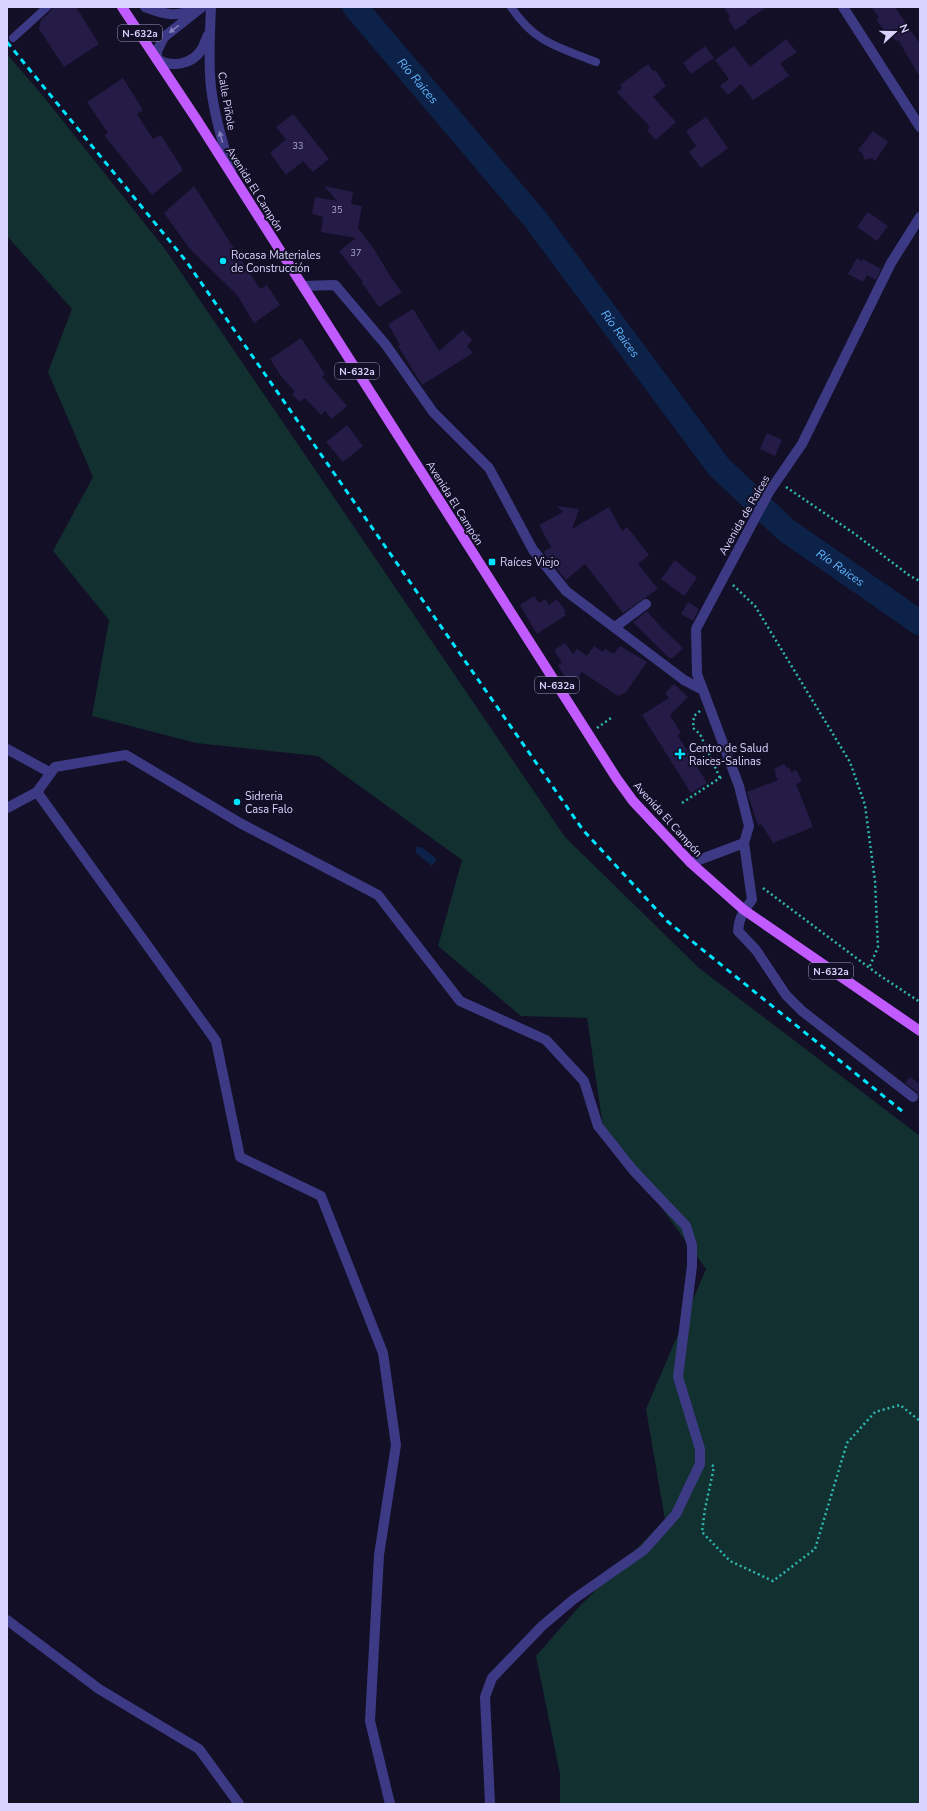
<svg xmlns="http://www.w3.org/2000/svg" width="927" height="1811" font-family="'Nunito Sans',sans-serif">
<style>
.green{fill:#12302f}
.water{fill:#0c2248}
.lines{fill:none;stroke-linecap:round;stroke-linejoin:round}
.river{stroke:#0c2248;stroke-width:25}
.building{fill:#241b47}
.path{stroke:#2fb8b0;stroke-width:2.5;stroke-dasharray:2 3;stroke-linecap:butt}
.lane{stroke:#3d3a85;stroke-width:8}
.street{stroke:#3d3a85;stroke-width:10}
.primary{stroke:#c25bff;stroke-width:10}
.rail{stroke:#00e5ff;stroke-width:3;stroke-dasharray:6 5;stroke-linecap:butt}
.oneway{fill:#837fbc}
.poi-dot{fill:#00e5ff;stroke:#130f26;stroke-width:1.5}
.labels{text-anchor:middle;stroke-width:4;stroke-linejoin:round;paint-order:stroke}
.number-label{font-size:9px;fill:#aca6d1}
.shield{fill:#130f26;stroke:#9e99be;stroke-width:1}
.shield-label{font-size:10px;font-weight:bold;fill:#d9d4ff}
.street-label{font-size:11px;fill:#d9d4ff;stroke:#130f26}
.poi-label{font-size:11px;fill:#d9d4ff;stroke:#130f26;text-anchor:start}
.water-label{font-size:12px;font-style:italic;fill:#62b6ff;stroke:#130f26}
</style>
<rect width="100%" height="100%" fill="#130f26"/>
<path class="green" d="M7,54L43,96L165,249L565,837L699,968L920,1136V1804H560V1774L536,1656L578,1608L665,1520L646,1409L706,1269L603,1127L587,1018L521,1016L438,946L462,860L318,756L196,743L92,716L109,620L53,551L93,477L48,372L72,309L7,236Z"/>
<path class="water" d="M416,847H421L437,859L432,866L416,853Z"/>
<g class="lines">
<path class="river" id="s1" d="M355,7L535,219L719,467L786,530L920,623"/>
</g>
<path class="building" d="M52,7H76L99,44L64,67L39,29L41,20L51,11Z
M724,7H767L746,21L747,23L735,30L728,18L730,17Z
M871,7H895L920,44V77L898,40L896,42L891,34L888,36L876,19L879,17Z
M786,39L797,52L780,63L789,76L753,100L741,84L728,95L720,86L729,79L715,60L734,46L750,67Z
M705,46L714,58L691,74L683,63Z
M648,64L653,71H656L666,86L653,97L676,122L656,140L647,130L650,127L617,92L622,88L620,85Z
M123,78L143,110L137,114L153,139L160,135L163,138L183,170L152,195L104,135L108,133L87,102Z
M293,114L329,159L313,172L303,161L286,175L270,153L286,139L276,127Z
M706,117L728,148L701,168L689,152L696,146L686,131Z
M873,131L888,142L875,161L872,158L864,160L863,154L858,150Z
M194,186L260,289L267,285L280,305L254,323L237,295L189,248L164,213Z
M324,186L353,192L351,204L362,206L358,228L374,249L392,279L402,292L379,307L362,283L363,282L339,251L356,238L321,232L323,217L312,214L315,197L337,201Z
M868,212L888,226L877,241L857,227Z
M857,258L862,261L863,259L881,269L876,280L867,275L863,282L848,274Z
M413,309L439,351L463,330L472,340L467,346L473,353L422,385L398,346L400,345L388,324Z
M301,338L325,374L322,377L347,406L332,419L325,411L321,415L305,398L299,402L292,394L295,392L281,376L270,359Z
M347,425L363,446L343,462L326,442Z
M767,433L782,440L775,456L760,449Z
M556,506L579,509L572,529L609,507L622,531L627,527L649,555L638,564L658,589L623,613L585,564L566,580L543,552L551,547L539,525L563,512Z
M675,560L697,578L684,596L661,579Z
M534,596L539,603L545,599L549,605L557,599L566,612L564,613L566,615L537,634L520,605Z
M688,602L699,609L693,621L681,614Z
M647,611L660,626L683,648L673,658H669L633,622Z
M565,643L573,654L577,649L587,656L594,646L603,652L605,649L614,654L620,646L647,662L626,692L618,696L582,672L571,687L558,665L562,663L554,650Z
M674,684L688,697L670,715L681,733L677,735L689,753L693,750L699,761L695,763L707,783L691,793L642,715L669,698L665,693Z
M784,764L787,768L789,767L791,772L796,770L802,781L796,784L813,827L773,843L761,824L758,825L747,792L778,780L775,775L776,773L774,769Z
M910,1077L920,1084V1099L917,1092L905,1083Z"/>
<g class="lines">
<path class="path" d="M786,487L855,534L910,576L920,581
M733,585L755,606L850,762L865,805L875,881L878,947L869,968
M700,711L694,716L693,728L700,734L720,778
M597,728L611,718
M682,803L723,776
M763,888L879,975L920,1002
M712,1465L714,1467L705,1509L702,1532L730,1561L773,1581L815,1549L847,1443L875,1412L900,1405L920,1421"/>
<path class="lane" d="M511,7C535,43 558,47 596,62
M13,38L47,7"/>
<path class="street" d="M145,7C163,14 177,18 195,9
M202,7L164,37L157,51V59C171,68 192,65 202,49C204,45 206,39 208,35
M211,7C210,33 208,60 211,87C214,115 223,143 231,171
M843,7L920,127
M303,286L335,285L386,345L433,412L489,468L533,550L566,591L684,680L703,690
M615,627L646,604
M7,749L51,773
M37,792L216,1041L240,1157L321,1196L383,1353L396,1445L379,1555L370,1721L390,1804
M7,808L37,792L55,767L126,755L240,823L378,895L460,1001L546,1040L584,1081L598,1126L633,1170L686,1226L692,1245V1266L678,1377L700,1449V1464L676,1514L644,1550L574,1599L542,1626L492,1678L485,1697L490,1804
M691,863L744,843
M913,1097L802,1011L786,995L756,950L738,931C739,917 744,910 752,900L744,843L749,826L739,786L697,674L696,629L769,492L802,444L891,263L920,217
M7,1620L99,1689L199,1749L239,1804"/>
<path class="primary" d="M122,7L197,120L617,779L633,801L691,863L744,910L920,1031"/>
<path class="rail" d="M7,42L186,261L583,830L667,921L902,1111"/>
</g>
<defs><path id="oneway-solid" d="M-6-.8H1V-3.2L6.5 0L1 3.2V.8H-6Z"/></defs>
<g class="oneway">
<use href="#oneway-solid" transform="translate(174 29) rotate(143)"/>
<use href="#oneway-solid" transform="translate(221 137) rotate(-106)"/>
</g>
<g class="poi-dot">
<circle cx="223" cy="261" r="4"/>
<rect x="488" y="558" width="8" height="8" rx="2"/>
<path d="M678 748h4v4h4v4h-4v4h-4v-4h-4v-4h4z"/>
<circle cx="237" cy="802" r="4"/>
</g>
<g class="labels">
<g class="number-label">
<text x="298" y="149">33</text>
<text x="337" y="213">35</text>
<text x="356" y="256">37</text>
</g>
<g class="shield">
<rect x="118" y="25" width="44" height="16" rx="3"/>
<rect x="335" y="363" width="44" height="16" rx="3"/>
<rect x="535" y="677" width="44" height="16" rx="3"/>
<rect x="809" y="963" width="44" height="16" rx="3"/>
</g>
<g class="shield-label">
<text x="140" y="37">N-632a</text>
<text x="357" y="375">N-632a</text>
<text x="557" y="689">N-632a</text>
<text x="831" y="975">N-632a</text>
</g>
<g class="street-label">
<text transform="translate(227 101) rotate(80)" y="4">Calle Piñole</text>
<text transform="translate(255 189) rotate(58)" y="4">Avenida El Campón</text>
<text transform="translate(455 503) rotate(58)" y="4">Avenida El Campón</text>
<text transform="translate(744 515) rotate(-60)" y="4">Avenida de Raíces</text>
<text transform="translate(668 819) rotate(48)" y="4">Avenida El Campón</text>
</g>
<g class="poi-label">
<text x="231" y="259">Rocasa Materiales<tspan x="231" dy="13">de Construcción</tspan></text>
<text x="500" y="566">Raíces Viejo</text>
<text x="689" y="752">Centro de Salud<tspan x="689" dy="13">Raices-Salinas</tspan></text>
<text x="245" y="800">Sidreria<tspan x="245" dy="13">Casa Falo</tspan></text>
</g>
<g class="water-label">
<text dy="4" stroke="none"><textPath href="#s1" startOffset="97">Río Raices</textPath></text>
<text dy="4" stroke="none"><textPath href="#s1" startOffset="421">Río Raices</textPath></text>
<text dy="4" stroke="none"><textPath href="#s1" startOffset="745">Río Raices</textPath></text>
</g>
</g>
<rect width="927" height="1811" fill="none" stroke="#d9d4ff" stroke-width="16"/>
<g transform="translate(895 32) rotate(69)" stroke="#130f26" stroke-width="3" paint-order="stroke">
<path d="M0-3L7 15L0 10L-7 15Z" fill="#d9d4ff"/>
<text y="-6" font-size="11" font-weight="bold" text-anchor="middle" fill="#d9d4ff">N</text>
</g>
</svg>
